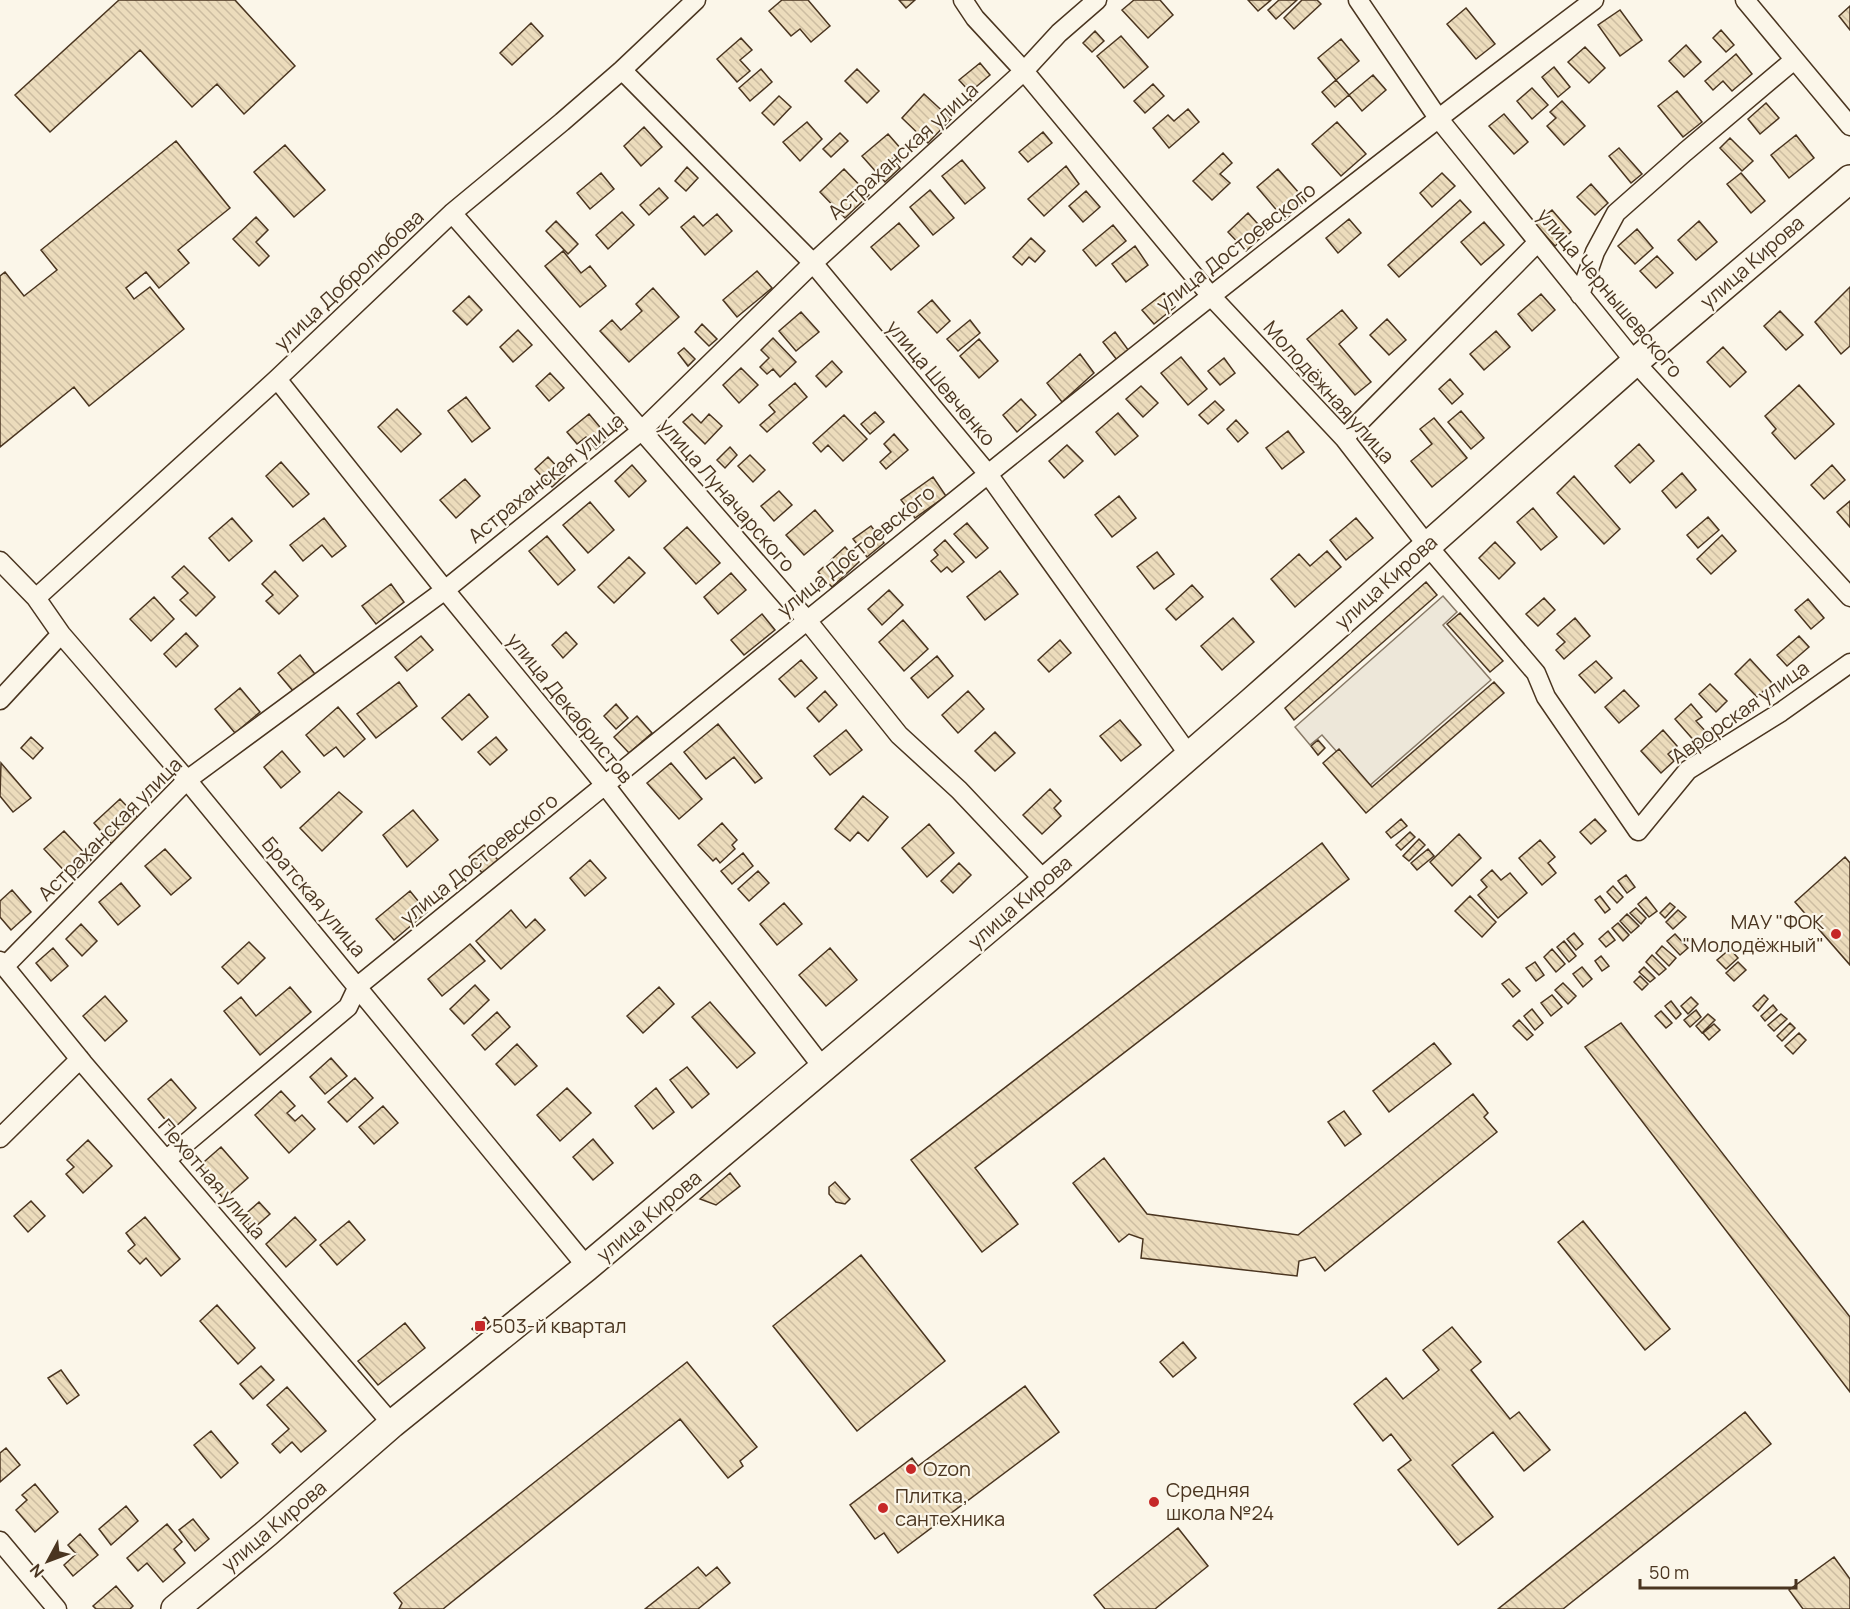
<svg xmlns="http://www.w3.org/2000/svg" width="1850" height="1609" font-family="Manrope,sans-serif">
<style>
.parking{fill:#ede7d9;stroke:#887966;stroke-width:1.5}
.building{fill:url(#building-back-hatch);stroke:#4a3520;stroke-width:1.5}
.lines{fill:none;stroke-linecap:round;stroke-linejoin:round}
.minor-casing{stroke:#4a3520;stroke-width:21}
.secondary-casing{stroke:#4a3520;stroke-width:30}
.minor{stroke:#fbf6e9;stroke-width:18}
.secondary{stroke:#fbf6e9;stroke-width:27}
.poi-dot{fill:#c62828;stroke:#fbf6e9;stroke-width:2}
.labels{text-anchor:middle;stroke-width:4.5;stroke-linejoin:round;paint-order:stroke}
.street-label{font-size:20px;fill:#4a3520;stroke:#fbf6e9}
.poi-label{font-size:20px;fill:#4a3520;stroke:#fbf6e9;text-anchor:start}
</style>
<defs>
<pattern id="building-back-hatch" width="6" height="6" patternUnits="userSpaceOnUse" patternTransform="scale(1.5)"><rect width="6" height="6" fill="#ecdcbc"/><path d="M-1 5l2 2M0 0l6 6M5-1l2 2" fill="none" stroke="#ccbda1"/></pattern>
</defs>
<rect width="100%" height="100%" fill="#fbf6e9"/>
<path class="parking" d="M1443,596L1457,612L1443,625L1491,680L1368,787L1322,735L1310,745L1295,727Z"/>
<path class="building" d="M119,0H235L295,66L244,114L217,84L192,107L140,50L50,132L15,95Z
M782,0H808L830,26L811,42L800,29L791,36L769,11Z
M899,0H915L906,8Z
M1134,0H1160L1173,15L1148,38L1122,10Z
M1248,0H1271L1258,11Z
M1279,0H1297L1276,19L1268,10Z
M1302,0H1317L1321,4L1294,29L1284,18Z
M1850,6V30L1839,16Z
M1466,8L1495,44L1476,59L1447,24Z
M1620,10L1642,40L1620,56L1598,25Z
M531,23L543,36L512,65L500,53Z
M1721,30L1734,45L1726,52L1713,38Z
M1095,31L1104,41L1092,52L1083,43Z
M1121,36L1148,67L1124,88L1097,56Z
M741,38L752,50L740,60L750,71L737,82L717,59Z
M1341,39L1359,61L1336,80L1318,58Z
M1686,45L1701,62L1684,77L1669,61Z
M1585,47L1605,68L1589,83L1568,62Z
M1736,54L1752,74L1732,91L1723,81L1713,90L1705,81Z
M980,63L990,75L970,92L959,80Z
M1554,67L1570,87L1558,97L1542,77Z
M761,69L772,82L750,101L739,88Z
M857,69L879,91L867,103L845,81Z
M1373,75L1386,90L1362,111L1349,95Z
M1336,80L1349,95L1335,107L1322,92Z
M1153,84L1164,96L1145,113L1134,101Z
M1532,88L1548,105L1532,119L1517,101Z
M1677,91L1702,122L1683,137L1658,106Z
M924,94L951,119L928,143L902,118Z
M779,96L791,107L774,125L762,113Z
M1562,101L1585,126L1564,145L1547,126L1556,118L1550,112Z
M1766,103L1779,118L1760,134L1748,119Z
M1188,109L1199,122L1169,148L1153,128L1168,115L1174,121Z
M1504,114L1528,142L1514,154L1489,126Z
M807,122L822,139L800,161L783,142Z
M1337,122L1366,154L1341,176L1312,144Z
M644,127L662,147L641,166L624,146Z
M1043,132L1052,143L1028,162L1019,152Z
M840,133L848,141L831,157L823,149Z
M888,134L902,150L892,159L900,168L885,182L862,156Z
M1796,135L1814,158L1789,178L1771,155Z
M1730,138L1753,161L1742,171L1720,148Z
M176,141L230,208L178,250L189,263L159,288L146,272L126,288L134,299L150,287L184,329L89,406L74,387L0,447V276L5,272L24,296L57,270L41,250Z
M285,145L325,190L294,217L254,172Z
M1619,148L1642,174L1631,183L1609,156Z
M1223,153L1232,163L1220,174L1230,183L1212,200L1193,181Z
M962,160L985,188L965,204L942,176Z
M1066,166L1079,184L1044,216L1028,199Z
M687,167L698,178L686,191L675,181Z
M844,169L869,195L845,218L820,192Z
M1278,169L1306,201L1285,220L1257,187Z
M601,173L614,189L590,209L577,193Z
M1442,173L1455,186L1432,207L1420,193Z
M1741,173L1765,201L1751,213L1727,184Z
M1591,184L1608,203L1595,215L1577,197Z
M659,188L668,198L649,215L640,205Z
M930,190L954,218L933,235L910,207Z
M1086,191L1100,207L1083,222L1069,206Z
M1460,200L1471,212L1399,277L1388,265Z
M1552,210L1571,232L1555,246L1535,224Z
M622,212L634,225L608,249L596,235Z
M1248,213L1266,233L1246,251L1228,232Z
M717,214L732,231L705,255L681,227L694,216L703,226Z
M256,217L268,230L256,242L269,256L259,266L233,239Z
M1349,219L1361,233L1338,253L1326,238Z
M556,221L578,244L568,254L546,231Z
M1699,221L1717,242L1696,260L1678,240Z
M1484,222L1504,245L1481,265L1461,242Z
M899,223L919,246L891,270L871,247Z
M1113,225L1126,241L1096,266L1083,250Z
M1637,229L1653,248L1635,264L1618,246Z
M1031,238L1045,251L1035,262L1029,257L1022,265L1013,257Z
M1135,246L1148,265L1126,282L1112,264Z
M563,251L581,273L590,266L606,286L580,307L545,266Z
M1657,256L1673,273L1656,288L1640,271Z
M757,271L772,288L737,317L723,300Z
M1850,287V346L1841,354L1815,322Z
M653,288L679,317L629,362L600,331L612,320L621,330L642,311L636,304Z
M1164,293L1175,307L1154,324L1142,310Z
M1541,294L1555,310L1532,331L1518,314Z
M469,296L482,310L467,325L453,311Z
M932,300L950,321L937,333L918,312Z
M1342,310L1357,328L1339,344L1371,382L1355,395L1307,339Z
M1780,311L1803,335L1786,350L1764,326Z
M801,312L819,332L796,351L779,331Z
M1387,319L1406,340L1389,355L1370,335Z
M970,320L980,333L958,351L947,339Z
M702,324L717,339L709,346L695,332Z
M518,330L532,345L513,362L500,347Z
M1496,331L1510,347L1484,370L1470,354Z
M1115,332L1129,351L1117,360L1103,342Z
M773,338L796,362L780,377L773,369L767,374L760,367L769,358L761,350Z
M979,339L998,361L979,378L960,356Z
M1723,347L1746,372L1730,387L1707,362Z
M684,348L695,359L688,366L678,353Z
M1080,354L1094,373L1062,402L1047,383Z
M1181,357L1207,389L1188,405L1161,373Z
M1224,358L1235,373L1220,385L1208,371Z
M832,361L842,372L826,387L816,376Z
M741,368L758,385L739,403L723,385Z
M550,373L564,388L549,401L536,386Z
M1450,379L1463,394L1452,404L1439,389Z
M795,383L807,397L767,432L760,425L775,412L769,405Z
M1799,385L1834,424L1795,459L1772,433L1776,429L1765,416Z
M1141,386L1158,403L1143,417L1126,399Z
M466,397L490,428L472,442L448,411Z
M1021,399L1036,415L1017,432L1003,415Z
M1215,401L1224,410L1208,424L1199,415Z
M397,409L421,434L401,452L378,427Z
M1461,411L1484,438L1471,449L1448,422Z
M875,412L884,422L870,434L861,424Z
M1118,413L1138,436L1115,455L1096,432Z
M589,414L609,438L596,449L586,437L577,444L567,432Z
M692,414L701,423L709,414L722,426L705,444L683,422Z
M844,415L867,439L843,461L828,445L821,452L813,443Z
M1434,418L1467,458L1432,487L1411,461L1432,444L1420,429Z
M1236,420L1248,433L1238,442L1227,429Z
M1288,431L1304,452L1282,469L1266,448Z
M894,434L908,450L886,469L880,462L891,452L884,444Z
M1639,444L1654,461L1630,483L1615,466Z
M1067,445L1083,461L1064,478L1049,461Z
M730,447L737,455L725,468L717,460Z
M750,455L765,470L753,482L738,466Z
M548,457L565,475L552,487L535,469Z
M281,462L309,494L293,507L266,476Z
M632,465L646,481L629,497L615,481Z
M1832,465L1845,480L1824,499L1811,485Z
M1682,473L1696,490L1676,508L1662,491Z
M1574,476L1620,529L1604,544L1557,493Z
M933,477L946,496L915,518L901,500Z
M465,479L480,496L456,518L440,500Z
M779,491L792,505L774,521L761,506Z
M1119,496L1136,518L1112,537L1095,515Z
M1850,501V527L1837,512Z
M590,502L614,530L588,553L563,525Z
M1533,508L1557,537L1541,550L1517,522Z
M815,510L833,531L804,555L786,535Z
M1708,517L1719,530L1698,548L1687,535Z
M232,518L252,541L229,561L209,538Z
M324,518L346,546L332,557L322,545L303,561L290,545Z
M1356,518L1373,538L1346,560L1330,540Z
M967,523L988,548L976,558L954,534Z
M871,526L884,543L867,557L853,539Z
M687,527L720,563L696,584L664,548Z
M1722,535L1736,551L1711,574L1697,559Z
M547,536L575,570L558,585L529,551Z
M945,540L964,562L952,572L947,567L941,572L931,561L938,555L934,550Z
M1495,542L1515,563L1499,579L1479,558Z
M845,547L859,562L832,587L818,572Z
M1327,551L1341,567L1295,607L1271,579L1299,554L1310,566Z
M1157,552L1174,574L1154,589L1137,567Z
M629,557L645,573L614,603L598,587Z
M184,566L215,597L196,616L180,600L188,593L172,577Z
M275,571L298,596L279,614L266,601L273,595L262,584Z
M1000,571L1018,594L985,620L967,597Z
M731,573L746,590L718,614L704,597Z
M1426,582L1437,595L1294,720L1285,708Z
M391,584L404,602L376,624L362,606Z
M1192,585L1203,597L1176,620L1166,609Z
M889,590L903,605L882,625L868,609Z
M154,597L174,619L151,641L130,619Z
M1544,598L1555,610L1538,626L1526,614Z
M1808,599L1824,618L1811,629L1795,610Z
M1460,613L1503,661L1490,672L1447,624Z
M762,614L775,630L744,655L731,640Z
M1233,618L1254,642L1222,670L1201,646Z
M1575,618L1590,636L1564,659L1556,650L1565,642L1557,634Z
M903,620L928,649L904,671L879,642Z
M566,632L577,644L563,658L552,645Z
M186,633L198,646L176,667L164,654Z
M421,636L433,650L407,671L395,657Z
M1799,636L1809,647L1787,666L1777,655Z
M1060,640L1071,653L1049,672L1038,660Z
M300,655L315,674L293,691L278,673Z
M937,656L953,676L928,698L911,678Z
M1750,659L1772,683L1757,697L1735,674Z
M801,660L817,678L795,697L779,679Z
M1596,661L1612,678L1595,693L1579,675Z
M399,682L417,706L376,738L357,714Z
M1494,682L1504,693L1366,813L1323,763L1339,749L1372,787Z
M1710,684L1727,701L1716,712L1699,694Z
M240,688L260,712L235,733L215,709Z
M1624,690L1639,706L1619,723L1605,707Z
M825,691L837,705L819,722L807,708Z
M968,691L984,709L958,733L942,715Z
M469,694L488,717L462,740L442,718Z
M616,704L628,718L616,729L604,716Z
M1691,704L1702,717L1696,721L1708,734L1697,744L1675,719Z
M338,707L365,739L344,757L336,747L324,756L306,735Z
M637,716L652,733L629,753L614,737Z
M1120,720L1141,745L1121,761L1100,736Z
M718,724L762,778L755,783L734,757L706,779L684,752Z
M846,730L862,750L830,775L814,756Z
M1663,730L1677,746L1668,754L1674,761L1661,773L1641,751Z
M995,732L1015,753L995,771L975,751Z
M31,737L43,748L33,759L21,748Z
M496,737L507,750L490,765L478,752Z
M1318,740L1325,748L1318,755L1311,746Z
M282,751L300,772L281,788L264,767Z
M1,763L31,798L13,812L0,796Z
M671,763L702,799L679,819L647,783Z
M1050,789L1061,801L1054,808L1061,816L1042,834L1023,815Z
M339,792L362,812L322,851L300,828Z
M863,796L888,817L868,841L858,832L850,841L835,829Z
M120,799L139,819L112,844L94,823Z
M413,810L438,840L407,867L383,835Z
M1401,819L1407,826L1391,838L1386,832Z
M1595,819L1606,831L1591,844L1580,832Z
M722,823L737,840L732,845L735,849L720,863L716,858L713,861L698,845Z
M929,824L954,853L927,877L902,848Z
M64,831L91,860L71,878L44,849Z
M1410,832L1415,837L1401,850L1396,845Z
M1459,834L1481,858L1452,886L1430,862Z
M1419,839L1425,845L1409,861L1403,856Z
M1540,840L1555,857L1548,863L1556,873L1542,885L1519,858Z
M1322,843L1349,879L975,1168L1018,1224L982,1252L911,1160Z
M484,845L498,860L483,874L469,857Z
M165,849L191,878L171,895L145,866Z
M1428,849L1434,856L1417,870L1411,863Z
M743,853L753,866L732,884L721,871Z
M1845,857L1850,863V965L1795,902Z
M590,860L606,878L585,896L570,878Z
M959,863L971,875L953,893L941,881Z
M1492,870L1501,880L1510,873L1527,893L1498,918L1478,895L1487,887L1481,880Z
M758,871L769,883L749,901L738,889Z
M1626,875L1635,887L1627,893L1618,881Z
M121,883L140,906L118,925L99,902Z
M1613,886L1623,897L1617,903L1607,892Z
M12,890L31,912L11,930L0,917V901Z
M410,891L427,912L394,940L376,919Z
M1470,896L1496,922L1482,937L1455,911Z
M1600,896L1610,909L1605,913L1595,900Z
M1646,897L1657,911L1649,917L1638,904Z
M784,903L802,924L777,945L760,924Z
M1670,903L1675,907L1665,918L1660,913Z
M1636,908L1646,918L1641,924L1630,913Z
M511,910L526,928L535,919L545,930L501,969L476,941Z
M1678,910L1686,917L1673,929L1666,922Z
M1627,914L1639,926L1631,933L1620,921Z
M1618,923L1629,935L1623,941L1612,928Z
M81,924L97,941L82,956L66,939Z
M1608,931L1615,940L1606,947L1599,939Z
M1574,933L1583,944L1576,950L1567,939Z
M1675,934L1688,948L1680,955L1667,941Z
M1564,941L1576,956L1569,962L1557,947Z
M249,942L265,958L238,984L222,967Z
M470,944L485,961L442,996L428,979Z
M1662,946L1676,958L1669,966L1656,953Z
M53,948L68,966L51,981L36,963Z
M830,948L857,980L826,1006L799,975Z
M1552,949L1565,964L1556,972L1544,957Z
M1730,949L1738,958L1726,969L1717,960Z
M1652,955L1666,969L1659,975L1646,962Z
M1601,956L1609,966L1602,971L1595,961Z
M1535,962L1544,975L1536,981L1526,968Z
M1738,962L1746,970L1734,981L1726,973Z
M1582,967L1592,979L1583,987L1573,974Z
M1644,967L1655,978L1650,982L1639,972Z
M1640,976L1648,984L1642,990L1634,982Z
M1509,979L1520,991L1513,997L1502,984Z
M1563,983L1576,996L1568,1004L1555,990Z
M475,985L489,1000L464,1024L450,1009Z
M290,987L311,1012L260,1055L224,1011L241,997L256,1016Z
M659,987L674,1004L643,1033L627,1016Z
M1552,995L1562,1007L1551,1016L1541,1003Z
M1764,995L1768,999L1758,1011L1753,1006Z
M105,996L127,1021L105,1041L83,1016Z
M1691,997L1698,1004L1688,1014L1681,1006Z
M1671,1001L1681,1014L1676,1019L1665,1006Z
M710,1002L755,1053L737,1068L692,1017Z
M1773,1005L1777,1010L1765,1021L1761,1016Z
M1532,1009L1543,1023L1535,1030L1524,1016Z
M1696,1010L1701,1017L1690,1027L1684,1020Z
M1661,1011L1672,1023L1666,1028L1655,1016Z
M497,1012L510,1027L485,1050L472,1035Z
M1708,1014L1715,1020L1702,1033L1696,1026Z
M1781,1014L1787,1019L1774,1031L1768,1025Z
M1519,1020L1533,1035L1527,1040L1513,1026Z
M1621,1023L1850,1317V1392L1585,1047Z
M1790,1023L1795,1028L1782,1041L1777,1036Z
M1714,1024L1720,1030L1709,1040L1703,1033Z
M1799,1033L1806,1040L1793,1054L1785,1046Z
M1434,1043L1451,1064L1389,1112L1373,1091Z
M517,1044L537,1066L515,1085L496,1064Z
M331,1058L347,1076L325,1094L310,1077Z
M687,1067L709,1094L692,1108L670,1080Z
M355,1078L373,1098L347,1122L328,1102Z
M171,1079L196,1108L173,1129L148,1099Z
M567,1088L591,1113L560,1141L537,1115Z
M656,1088L674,1112L653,1129L635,1106Z
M281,1091L295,1106L287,1113L295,1121L302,1115L315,1129L289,1153L255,1115Z
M1473,1094L1488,1113L1484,1117L1497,1132L1325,1271L1315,1257L1299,1261L1297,1276L1141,1258L1143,1239L1129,1234L1119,1242L1073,1183L1104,1158L1147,1214L1298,1235Z
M383,1106L398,1123L374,1144L359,1127Z
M1344,1111L1361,1134L1345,1146L1328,1122Z
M593,1139L613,1163L593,1180L573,1157Z
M88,1140L112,1166L83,1193L66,1174L74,1167L67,1160Z
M221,1147L248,1178L224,1199L197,1168Z
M730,1173L740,1186L716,1205L700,1199Z
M835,1182L850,1199L845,1204L836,1202L829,1194V1187Z
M31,1201L45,1216L28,1232L14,1216Z
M259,1202L270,1214L253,1229L242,1217Z
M145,1217L180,1259L161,1276L146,1258L140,1264L128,1251L135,1245L126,1233Z
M295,1217L316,1240L286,1267L266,1244Z
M349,1221L365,1240L337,1265L320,1245Z
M1583,1221L1670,1329L1645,1350L1558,1242Z
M861,1255L945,1361L857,1431L773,1326Z
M217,1305L255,1348L238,1364L200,1321Z
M485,1317L489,1322L477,1333L472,1329Z
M405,1323L425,1348L378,1385L358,1361Z
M1452,1327L1481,1362L1471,1370L1510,1419L1519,1412L1550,1450L1524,1471L1493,1432L1452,1465L1493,1517L1458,1545L1398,1470L1411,1460L1391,1434L1383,1441L1354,1404L1386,1378L1403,1399L1439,1370L1423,1350Z
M1183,1342L1196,1358L1173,1377L1160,1362Z
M687,1362L757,1447L740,1461L743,1466L728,1478L680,1419L443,1609H399L402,1603L394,1593Z
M261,1366L274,1380L253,1399L240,1384Z
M61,1370L79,1395L67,1404L48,1378Z
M1025,1386L1059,1432L898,1553L884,1533L875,1539L850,1505L912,1458L918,1466Z
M287,1387L326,1431L301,1452L292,1442L280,1453L272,1444L289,1429L267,1405Z
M1745,1412L1771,1444L1563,1609H1498Z
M211,1431L238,1463L221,1478L194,1445Z
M6,1448L20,1465L0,1482V1453Z
M35,1484L58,1512L35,1532L16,1510L27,1500L22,1495Z
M126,1506L138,1521L111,1545L99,1529Z
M193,1519L209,1539L195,1551L179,1530Z
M167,1524L182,1542L174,1549L185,1563L163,1582L147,1563L138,1571L127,1558Z
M1178,1528L1208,1566L1155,1609H1105L1094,1595Z
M80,1534L98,1555L73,1576L64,1565L76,1554L68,1545Z
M1834,1557L1850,1579V1609H1803L1789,1590Z
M698,1567L706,1576L717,1567L730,1583L698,1609H645Z
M116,1586L133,1606L130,1609H96L93,1606Z"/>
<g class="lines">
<defs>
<path id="minor" d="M963,0L975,18L1024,71L1210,295L1344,438L1427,545L1536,673L1546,697L1638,831L1688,770L1781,712L1850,663
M1358,0L1438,118L1635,362L1850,597
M1745,0L1850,126
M622,70L813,263L988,474L1189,755
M452,213L806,619L899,735L959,790L1045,881
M1580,295L1595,252L1616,213L1685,152L1794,60
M277,379L445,590L605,785L824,1069
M1344,438L1537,243
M0,561L36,598L61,634L187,780L587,1267
M36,598L277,379L452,213L562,122L622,70L696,0
M0,700L61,634
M0,961L83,1063L392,1424
M4,967L187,780L445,590L641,431L813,263L1024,71L1059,33L1097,0
M0,1138L80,1059
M166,1160L348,1007L358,986C767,654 1173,317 1594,0
M0,1541L57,1609"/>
<path id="secondary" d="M175,1609L267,1533L392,1424L587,1267L1045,881L1251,702L1635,362L1850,179"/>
</defs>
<use href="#minor" class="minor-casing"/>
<use href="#secondary" class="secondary-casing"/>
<use href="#minor" class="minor"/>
<use href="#secondary" class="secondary"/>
</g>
<g class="poi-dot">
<circle cx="1836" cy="934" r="6"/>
<rect x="474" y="1320" width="12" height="12" rx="3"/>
<circle cx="911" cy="1469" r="6"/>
<circle cx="1154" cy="1502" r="6"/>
<circle cx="883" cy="1508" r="6"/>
</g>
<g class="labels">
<g class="street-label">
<text transform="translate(903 151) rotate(-42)" y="7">Астраханская улица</text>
<text transform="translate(1236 247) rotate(-38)" y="7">улица Достоевского</text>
<text transform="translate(1752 262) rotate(-41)" y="7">улица Кирова</text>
<text transform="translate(349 280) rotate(-43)" y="7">улица Добролюбова</text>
<text transform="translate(1610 293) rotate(50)" y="7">улица Чернышевского</text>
<text transform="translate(941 383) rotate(50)" y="7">улица Шевченко</text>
<text transform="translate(1329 392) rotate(48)" y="7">Молодёжная улица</text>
<text transform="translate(546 478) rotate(-39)" y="7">Астраханская улица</text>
<text transform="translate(727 495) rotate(49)" y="7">улица Луначарского</text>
<text transform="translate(856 551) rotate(-39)" y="7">улица Достоевского</text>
<text transform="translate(1386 582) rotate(-42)" y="7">улица Кирова</text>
<text transform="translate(570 708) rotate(51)" y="7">улица Декабристов</text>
<text transform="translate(1740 712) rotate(-35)" y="7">Аврорская улица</text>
<text transform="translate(110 829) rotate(-45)" y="7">Астраханская улица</text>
<text transform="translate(479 859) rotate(-39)" y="7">улица Достоевского</text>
<text transform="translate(314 897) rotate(50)" y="7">Братская улица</text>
<text transform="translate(1020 902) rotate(-41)" y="7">улица Кирова</text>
<text transform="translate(212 1179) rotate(49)" y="7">Пехотная улица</text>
<text transform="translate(649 1216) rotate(-40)" y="7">улица Кирова</text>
<text transform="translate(274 1526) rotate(-40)" y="7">улица Кирова</text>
</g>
<g class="poi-label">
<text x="1824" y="929" text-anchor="end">МАУ "ФОК<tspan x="1824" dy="23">"Молодёжный"</tspan></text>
<text x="492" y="1333">503-й квартал</text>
<text x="923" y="1476">Ozon</text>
<text x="1166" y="1497">Средняя<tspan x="1166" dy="23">школа №24</tspan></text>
<text x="895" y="1503">Плитка,<tspan x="895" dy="23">сантехника</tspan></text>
</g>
</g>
<g transform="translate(48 1561) rotate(229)" stroke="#fbf6e9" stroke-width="4.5" paint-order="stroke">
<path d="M0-4.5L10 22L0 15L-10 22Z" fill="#4a3520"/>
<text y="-9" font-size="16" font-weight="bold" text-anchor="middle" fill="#4a3520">N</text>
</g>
<path d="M1640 1579v9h156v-9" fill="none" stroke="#4a3520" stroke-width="3"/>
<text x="1649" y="1579" font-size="18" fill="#4a3520" stroke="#fbf6e9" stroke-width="4.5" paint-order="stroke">50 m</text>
</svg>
